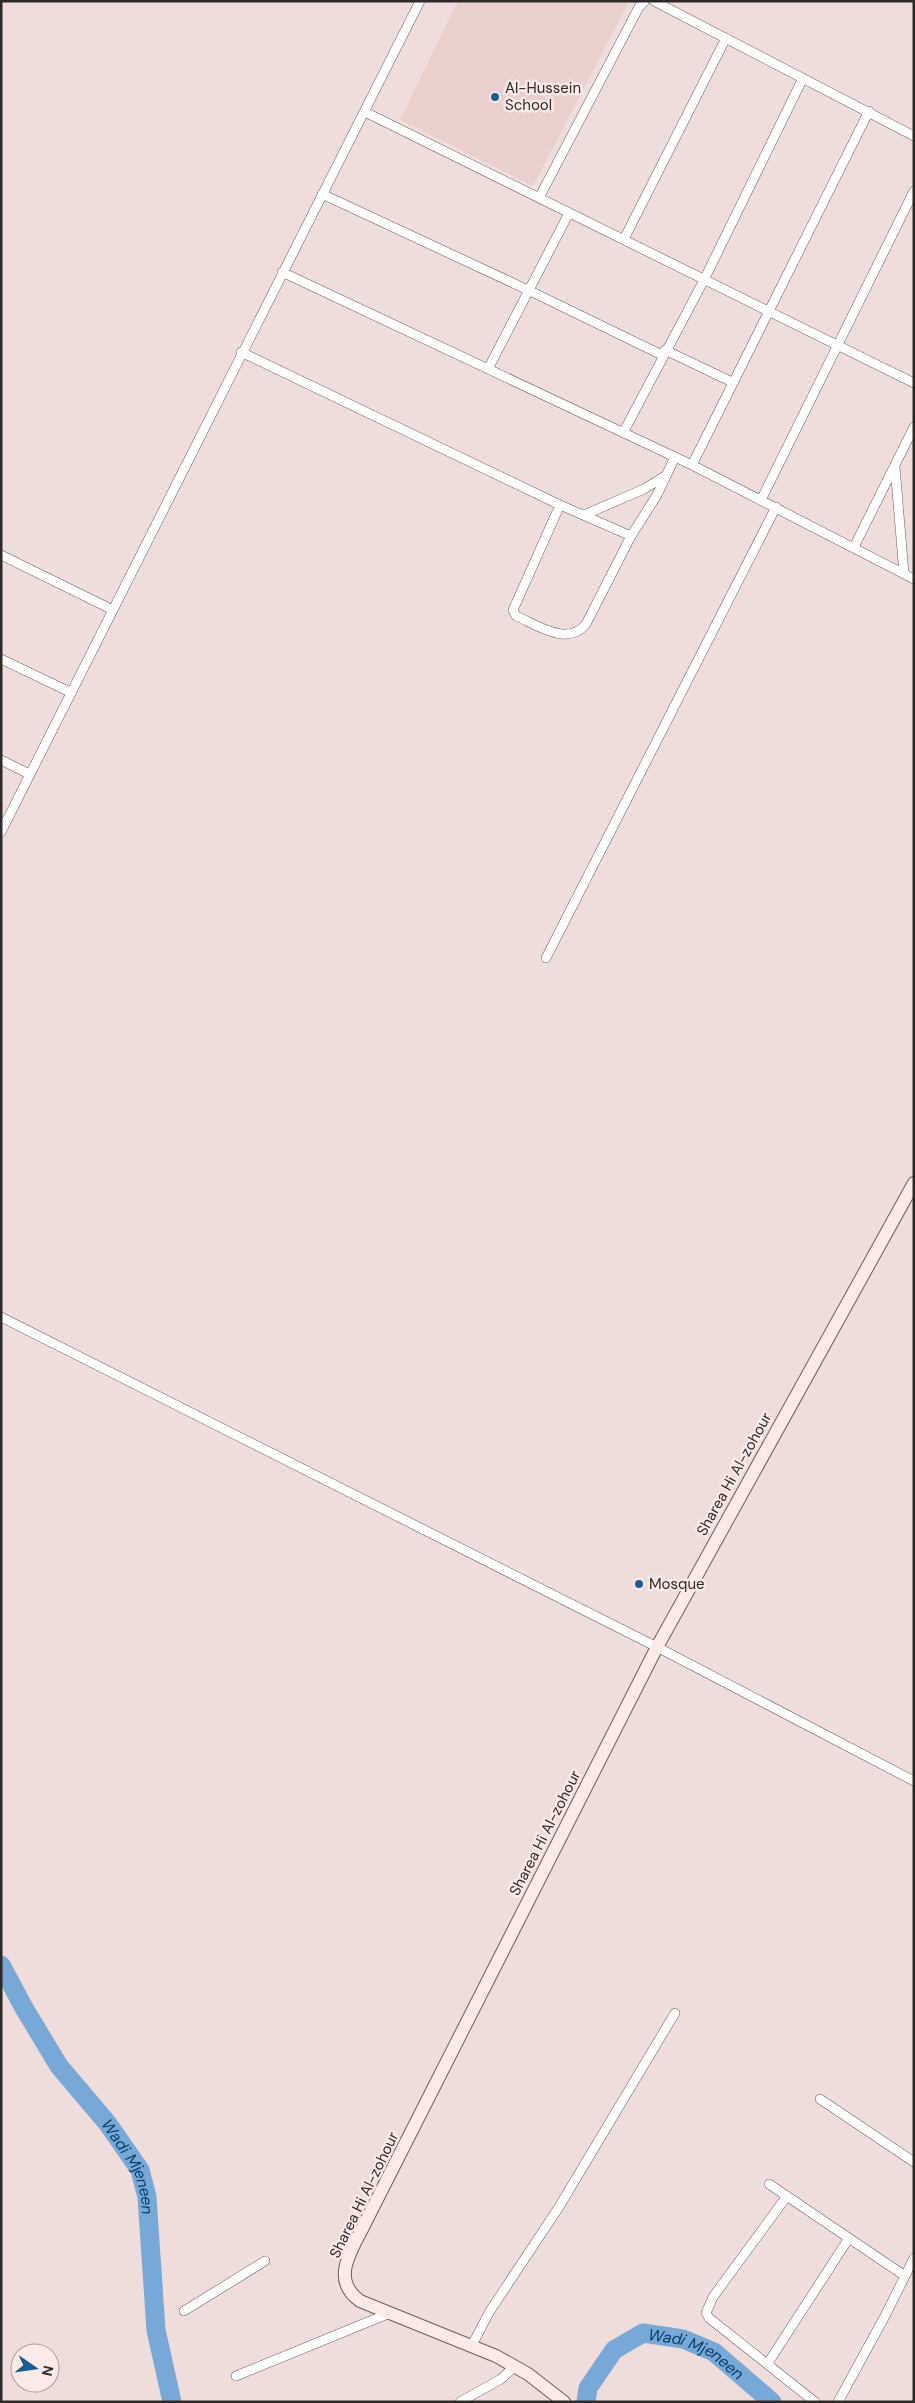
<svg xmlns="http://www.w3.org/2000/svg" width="915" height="2403" font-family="'DM Sans',sans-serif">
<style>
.built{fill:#e9d0cc}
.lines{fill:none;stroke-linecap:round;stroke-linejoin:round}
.river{stroke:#78a8d5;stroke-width:19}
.street-casing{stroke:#6c5e5c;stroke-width:10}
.secondary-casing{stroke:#6c5e5c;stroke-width:14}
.street{stroke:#fff;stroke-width:9}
.secondary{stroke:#fceae7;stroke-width:12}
.poi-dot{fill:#1a5c91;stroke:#fbeae7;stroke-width:2}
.labels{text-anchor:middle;stroke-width:5;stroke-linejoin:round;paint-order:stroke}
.poi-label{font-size:15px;fill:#2f2928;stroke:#fbeae7;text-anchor:start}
.street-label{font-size:15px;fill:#2f2928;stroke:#fbeae7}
.water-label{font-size:16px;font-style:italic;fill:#07406a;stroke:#fbeae7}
</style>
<rect width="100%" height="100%" fill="#eeddda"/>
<path class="built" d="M458,1H629L533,186L400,120Z"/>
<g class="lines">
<g class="river">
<path id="s1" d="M1,1965L24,2008L59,2066L108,2124L140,2170L147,2197L156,2330L172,2402"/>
<path id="s2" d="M586,2402L588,2388L614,2350L643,2333L683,2339L714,2352L772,2402"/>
</g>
<defs>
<path id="street" d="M654,1L914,136
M365,112L914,383
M322,194L528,290L662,355
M540,196L639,7L645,1
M624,239L726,38
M282,272L692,465L914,579
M665,350L732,382
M241,352L560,505L631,536
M488,369L569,213
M623,433L704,280L803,78
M692,465L869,111
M895,467L904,574
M761,500L914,191
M560,505L513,610L516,616C537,625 568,647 586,624L631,536L657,495L675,457
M584,515L644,489L665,476
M854,547L914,427
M1,555L113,610
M1,659L70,692
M1,760L29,774
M1,832L420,1
M546,958L776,507
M1,1317L657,1647L914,1781
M820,2099L914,2162
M769,2184L905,2276
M787,2196L713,2297L706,2313L709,2318L815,2402
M184,2311L265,2261
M472,2345L490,2311L559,2207L675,2013
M768,2363L849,2238
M236,2376L390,2313
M460,2402L501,2379L515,2366
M838,2402L885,2316L914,2258"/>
<path id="secondary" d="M564,2402L528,2374L496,2356L360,2301C331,2280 350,2253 363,2227L657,1647L914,1183"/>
</defs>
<use href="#street" class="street-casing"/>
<use href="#secondary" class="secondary-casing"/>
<use href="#street" class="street"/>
<use href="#secondary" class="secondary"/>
</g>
<g class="poi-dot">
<circle cx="495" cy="97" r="5"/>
<circle cx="639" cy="1584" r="5"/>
</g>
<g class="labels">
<g class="poi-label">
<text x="505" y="93">Al-Hussein<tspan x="505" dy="17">School</tspan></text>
<text x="649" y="1589">Mosque</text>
</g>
<g class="street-label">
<text transform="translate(734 1474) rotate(-61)" y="5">Sharea Hi Al-zohour</text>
<text transform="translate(545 1833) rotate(-63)" y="5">Sharea Hi Al-zohour</text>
<text transform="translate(364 2195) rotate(-64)" y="5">Sharea Hi Al-zohour</text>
</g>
<g class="water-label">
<text dy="6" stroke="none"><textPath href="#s1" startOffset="241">Wadi Mjeneen</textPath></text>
<text dy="6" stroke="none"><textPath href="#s2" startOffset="152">Wadi Mjeneen</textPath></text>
</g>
</g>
<rect width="915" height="2403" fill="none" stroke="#2f2928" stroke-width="5"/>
<g transform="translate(35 2368) rotate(103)"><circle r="24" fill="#fbeae7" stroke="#a99d9b"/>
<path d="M0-4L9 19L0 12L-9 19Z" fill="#1a5c91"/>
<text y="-8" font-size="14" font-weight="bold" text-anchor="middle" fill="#2f2928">N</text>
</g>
</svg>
